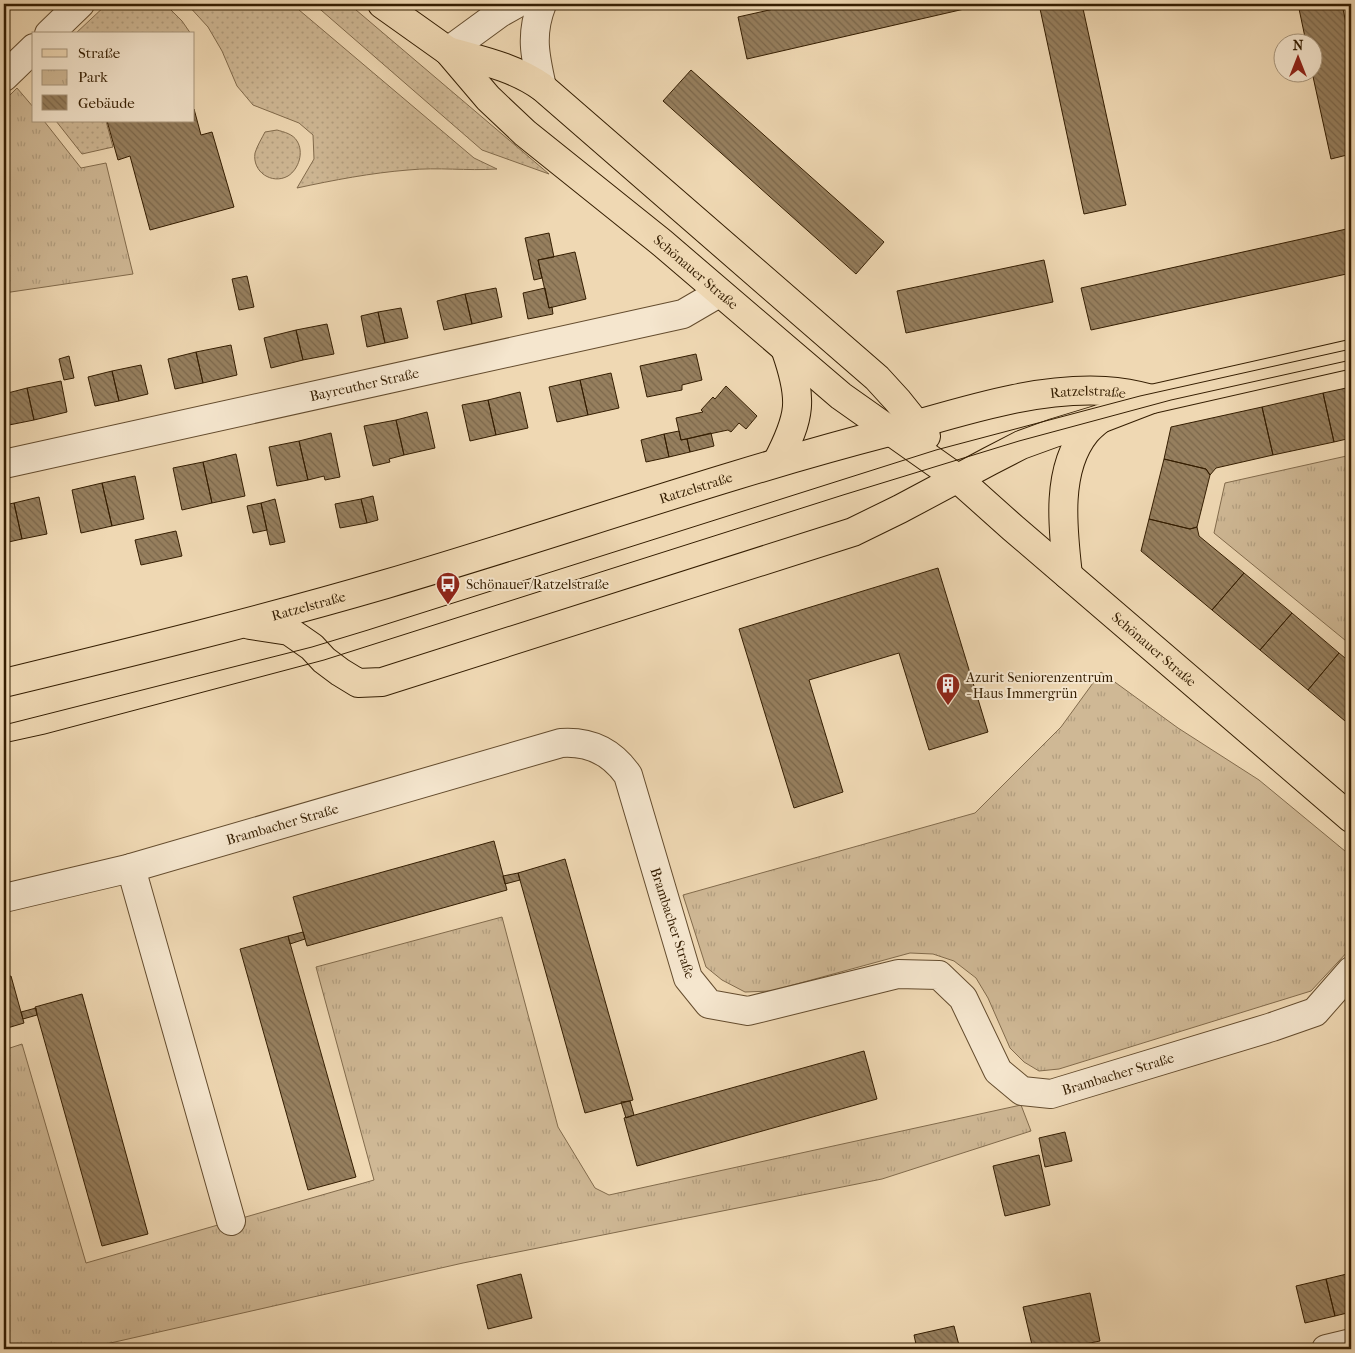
<svg xmlns="http://www.w3.org/2000/svg" width="1355" height="1353" font-family="'IM FELL French Canon',serif">
<style>
.grass{fill:url(#grass-dots);stroke:#826b4c}
.park{fill:url(#park-tufts);stroke:#826b4c}
.building{fill:url(#building-back-hatch);stroke:#351e02}
.lines{fill:none;stroke-linecap:round;stroke-linejoin:round}
.minor-casing{stroke:#644c2e;stroke-width:30}
.major-casing{stroke:#351e02;stroke-width:30}
.minor{stroke:#f5e6ce;stroke-width:28}
.major{stroke:#efd8b3;stroke-width:28}
.tram{stroke:#351e02;stroke-width:1}
.labels{text-anchor:middle;stroke-width:4;stroke-linejoin:round;paint-order:stroke}
.street-label{font-size:14px;fill:#351e02;stroke:#f5e6ce}
.poi-label{font-size:14px;fill:#351e02;stroke:#f5e6ce;text-anchor:start}
</style>
<defs>
<pattern id="grass-dots" width="8" height="8" patternUnits="userSpaceOnUse" patternTransform="scale(1.25)"><rect width="8" height="8" fill="#cfb895"/><path d="M2 2h.1M6 6h.1" fill="none" stroke="#b29e7f" stroke-width="1.8" stroke-linecap="round"/></pattern>
<pattern id="park-tufts" width="24" height="20" patternUnits="userSpaceOnUse" patternTransform="scale(1.25)"><rect width="24" height="20" fill="#cfb895"/><path d="M3 7l-1-3M5 7V3M7 7l1-3M15 17l-1-3M17 17v-4M19 17l1-3" fill="none" stroke="#b29e7f"/></pattern>
<pattern id="building-back-hatch" width="6" height="6" patternUnits="userSpaceOnUse" patternTransform="scale(1.25)"><rect width="6" height="6" fill="#967f5e"/><path d="M-1 5l2 2M0 0l6 6M5-1l2 2" fill="none" stroke="#7b674b"/></pattern>
</defs>
<rect width="100%" height="100%" fill="#efd8b3"/>
<filter id="stains"><feTurbulence type="fractalNoise" baseFrequency=".004" numOctaves="4"/><feColorMatrix values="0 0 0 0 .2 0 0 0 0 .09 0 0 0 0 .02 0 0 0 .5 -.17"/></filter>
<radialGradient id="worn" r=".72"><stop offset=".6" stop-color="#630" stop-opacity="0"/><stop offset="1" stop-color="#630" stop-opacity=".3"/></radialGradient>
<path class="grass" d="M107,4H165L182,21L191,34H75Z
M187,4H292L474,158L497,169C467,171 438,167 408,170C371,173 334,180 297,188L314,159L313,135L299,123L253,105L237,86L222,51L208,27Z
M314,4H349L549,174L482,150Z
M56,121H106L113,147L82,154Z
M277,130C284,132 293,134 297,141C304,152 299,169 288,176C272,185 252,172 255,153C257,146 262,138 265,132Z"/>
<path class="park" d="M17,88L34,108V121H44L81,168L106,163L133,274L4,293V101Z
M1351,455V645L1214,533L1225,483Z
M1101,672L1178,728L1259,780L1351,856V948L1311,991L1059,1069L1039,1071L1024,1062L1010,1048L988,998L976,978L954,961L933,954L910,953L771,991L745,992L722,980L706,967L683,895L975,813L1061,727Z
M502,917L558,1127L595,1188L609,1195L1021,1105L1031,1131L882,1179L463,1263L84,1349H4V1050L22,1044L86,1263L374,1180L316,967Z"/>
<path class="building" d="M796,4H986L747,59L738,17Z
M1039,4H1082L1126,205L1084,214Z
M1298,4H1342L1351,48V154L1331,159L1312,72V42H1306Z
M691,70L884,242L856,274L663,101Z
M194,109L201,135L212,132L234,207L150,230L130,156L118,160L107,121H194Z
M1351,228V273L1091,330L1081,288Z
M549,233L554,257L538,260L542,278L534,280L525,238Z
M575,252L586,299L549,308L538,260Z
M1044,260L1053,302L906,333L897,291Z
M247,276L254,307L239,310L232,279Z
M496,288L502,317L472,324L465,294Z
M545,288L549,308L552,307L553,314L528,319L523,293Z
M465,294L472,324L444,330L437,301Z
M401,308L408,338L385,343L378,312Z
M378,312L385,343L367,347L361,316Z
M327,324L334,354L303,360L296,330Z
M296,330L303,360L271,368L264,338Z
M231,345L237,375L203,383L196,352Z
M196,352L203,383L175,389L168,359Z
M696,354L702,380L682,385V390L647,397L640,366Z
M69,356L74,378L64,380L59,359Z
M141,365L148,394L119,401L112,371Z
M112,371L119,401L95,406L88,377Z
M611,373L619,408L588,415L580,380Z
M580,380L588,415L557,422L549,387Z
M61,381L67,412L34,420L27,388Z
M726,386L757,416L746,429L739,423L731,432L728,430L681,440L676,418L703,412L701,410L713,397L715,399Z
M1351,387V438L1334,442L1323,393Z
M27,388L34,420L4,426V394Z
M520,392L528,428L496,435L488,400Z
M1323,393L1334,442L1273,455L1262,407Z
M488,400L496,435L470,441L462,405Z
M1262,407L1273,455L1216,468L1210,475L1206,469L1164,459L1171,427Z
M427,412L435,448L404,455L396,420Z
M396,420L404,455L389,459L390,462L373,466L364,426Z
M679,431L681,440L687,439L690,452L669,457L664,434Z
M331,433L340,477L325,480L324,476L308,480L299,441Z
M711,433L714,446L690,452L687,439Z
M664,434L669,457L646,462L641,440Z
M299,441L308,480L277,486L269,447Z
M236,454L245,496L212,503L203,462Z
M1164,459L1206,469L1210,475L1197,527L1190,529L1149,519Z
M203,462L212,503L182,510L173,468Z
M135,476L144,519L112,526L102,483Z
M102,483L112,526L81,533L72,490Z
M373,496L378,520L367,523L361,499Z
M39,497L47,534L22,539L14,503Z
M275,499L285,542L270,545L261,503Z
M361,499L367,523L340,528L335,504Z
M14,503L22,539L4,543V505Z
M261,503L267,530L253,533L247,506Z
M1149,519L1190,529L1197,527L1199,536L1244,573L1212,610L1141,551Z
M176,531L182,556L141,565L135,540Z
M938,568L988,732L929,750L899,653L809,680L843,792L794,808L739,629Z
M1244,573L1292,613L1260,650L1212,610Z
M1292,613L1339,653L1308,690L1260,650Z
M1339,653L1351,663V726L1308,690Z
M494,841L507,890L307,946L293,897Z
M565,859L633,1100L585,1113L518,873Z
M518,873L520,880L505,884L503,876Z
M303,932L305,939L290,944L288,936Z
M288,936L356,1177L308,1190L240,949Z
M11,976L24,1023L4,1029V978Z
M82,994L148,1234L102,1246L35,1007Z
M36,1008L37,1015L23,1019L21,1012Z
M864,1051L877,1099L637,1166L624,1118Z
M630,1101L634,1115L626,1118L621,1102Z
M1065,1132L1072,1161L1045,1167L1039,1138Z
M1039,1155L1050,1205L1005,1216L993,1166Z
M1351,1273V1312L1335,1316L1326,1279Z
M521,1274L532,1318L488,1329L477,1285Z
M1326,1279L1335,1316L1305,1323L1296,1286Z
M1090,1293L1100,1341L1061,1349H1033L1023,1307Z
M954,1326L960,1349H917L914,1335Z"/>
<g class="lines">
<defs>
<g id="minor">
<path d="M49,34L80,4"/>
<path d="M448,51L500,13L516,4"/>
<path d="M4,77L34,48"/>
<path d="M542,87C535,56 530,34 542,4"/>
<path id="s1" d="M4,464L683,314L719,293"/>
<path d="M131,868L231,1221"/>
<path id="s2" d="M4,898L131,868L561,743C590,741 612,752 628,775L688,978L709,1004L748,1011L898,974L939,975L963,998L998,1071L1022,1091L1051,1094L1272,1027L1315,1012L1351,971"/>
<path d="M1326,1349L1351,1343"/>
</g>
<g id="major">
<path id="s3" d="M382,4L448,51L488,98L525,133L661,242L841,396L957,478L1013,528L1351,818"/>
<path d="M448,51C480,60 514,67 542,87L877,378L898,401L926,436"/>
<path d="M777,462C801,416 803,400 786,351"/>
<path d="M1068,575C1063,531 1055,470 1086,432C1090,427 1095,423 1100,419"/>
<path d="M250,625L289,631L312,647L324,660L340,672L358,683L382,682L853,532L900,509L990,461L1021,445L1054,433L1100,419L1152,399L1351,354"/>
<path id="s4" d="M4,683C132,652 259,621 386,584C554,535 719,476 889,432C959,413 1032,387 1105,391C1121,392 1137,395 1152,399"/>
</g>
</defs>
<use href="#minor" class="minor-casing"/>
<use href="#major" class="major-casing"/>
<use href="#minor" class="minor"/>
<use href="#major" class="major"/>
<path class="tram" d="M4,725L312,647L368,630L936,450L1140,396L1351,349
M4,743L45,734L324,660L843,495L1019,441L1171,400L1351,360"/>
</g>
<defs>
<symbol id="bus-pin" viewBox="-11 -11 22 30"><path d="M0 17L-7.5 6A9.5 9.5 0 1 1 7.5 6Z" fill="#8f2418" stroke="#f5e6ce"/><path d="M-5-6H5V4H4V6H2V4H-2V6H-4V4H-5ZM-3.5-4V0h7V-4ZM-3.5 1.2v1.5H-2V1.2ZM2 1.2v1.5H3.5V1.2Z" fill="#fff"/></symbol>
<symbol id="building-pin" viewBox="-11 -11 22 30"><path d="M0 17L-7.5 6A9.5 9.5 0 1 1 7.5 6Z" fill="#8f2418" stroke="#f5e6ce"/><path d="M-4-6H4V6H1V3H-1V6H-4ZM-2.5-4.3h1.7v1.8h-1.7ZM.8-4.3h1.7v1.8H.8ZM-2.5-1h1.7V.8h-1.7ZM.8-1h1.7V.8H.8Z" fill="#fff"/></symbol>
</defs>
<g fill-rule="evenodd">
<use href="#bus-pin" x="434" y="570" width="28" height="38"/>
<use href="#building-pin" x="934" y="671" width="28" height="38"/>
</g>
<g class="labels">
<g class="street-label">
<text dy="5" stroke="none"><textPath href="#s3" startOffset="414">Schönauer Straße</textPath></text>
<text dy="5" stroke="none"><textPath href="#s1" startOffset="369">Bayreuther Straße</textPath></text>
<text dy="5" stroke="none"><textPath href="#s4" startOffset="1124">Ratzelstraße</textPath></text>
<text dy="5" stroke="none"><textPath href="#s4" startOffset="719">Ratzelstraße</textPath></text>
<text dy="5" stroke="none"><textPath href="#s4" startOffset="314">Ratzelstraße</textPath></text>
<text dy="5" stroke="none"><textPath href="#s3" startOffset="1008">Schönauer Straße</textPath></text>
<text dy="5" stroke="none"><textPath href="#s2" startOffset="288">Brambacher Straße</textPath></text>
<text transform="translate(673 923) rotate(72)" y="5">Brambacher Straße</text>
<text dy="5" stroke="none"><textPath href="#s2" startOffset="1381">Brambacher Straße</textPath></text>
</g>
<g class="poi-label">
<text x="466" y="589">Schönauer/Ratzelstraße</text>
<text x="966" y="682">Azurit Seniorenzentrum<tspan x="966" dy="16">- Haus Immergrün</tspan></text>
</g>
</g>
<rect width="1355" height="1353" fill="none" stroke="#efd8b3" stroke-width="20"/>
<rect x="5" y="5" width="1345" height="1343" fill="none" stroke="#351e02" stroke-width="2.5"/>
<rect x="10" y="10" width="1335" height="1333" fill="none" stroke="#351e02"/>
<rect x="32" y="32" width="162" height="90" fill="#f5e6ce" stroke="#a8967c"/>
<rect x="42" y="49" width="25" height="8" fill="#efd8b3" stroke="#a8967c"/>
<text x="78" y="58" font-size="15" fill="#351e02">Straße</text>
<rect x="42" y="70" width="25" height="15" fill="url(#park-tufts)" stroke="#a8967c"/>
<text x="78" y="82" font-size="15" fill="#351e02">Park</text>
<rect x="42" y="95" width="25" height="15" fill="url(#building-back-hatch)" stroke="#a8967c"/>
<text x="78" y="108" font-size="15" fill="#351e02">Gebäude</text>
<g transform="translate(1298 58)"><circle r="24" fill="#f5e6ce" stroke="#a8967c"/>
<path d="M0-4L9 19L0 12L-9 19Z" fill="#8f2418"/>
<text y="-8" font-size="14" font-weight="bold" text-anchor="middle" fill="#351e02">N</text>
</g>
<rect width="100%" height="100%" filter="url(#stains)"/>
<rect width="100%" height="100%" fill="url(#worn)"/>
</svg>
